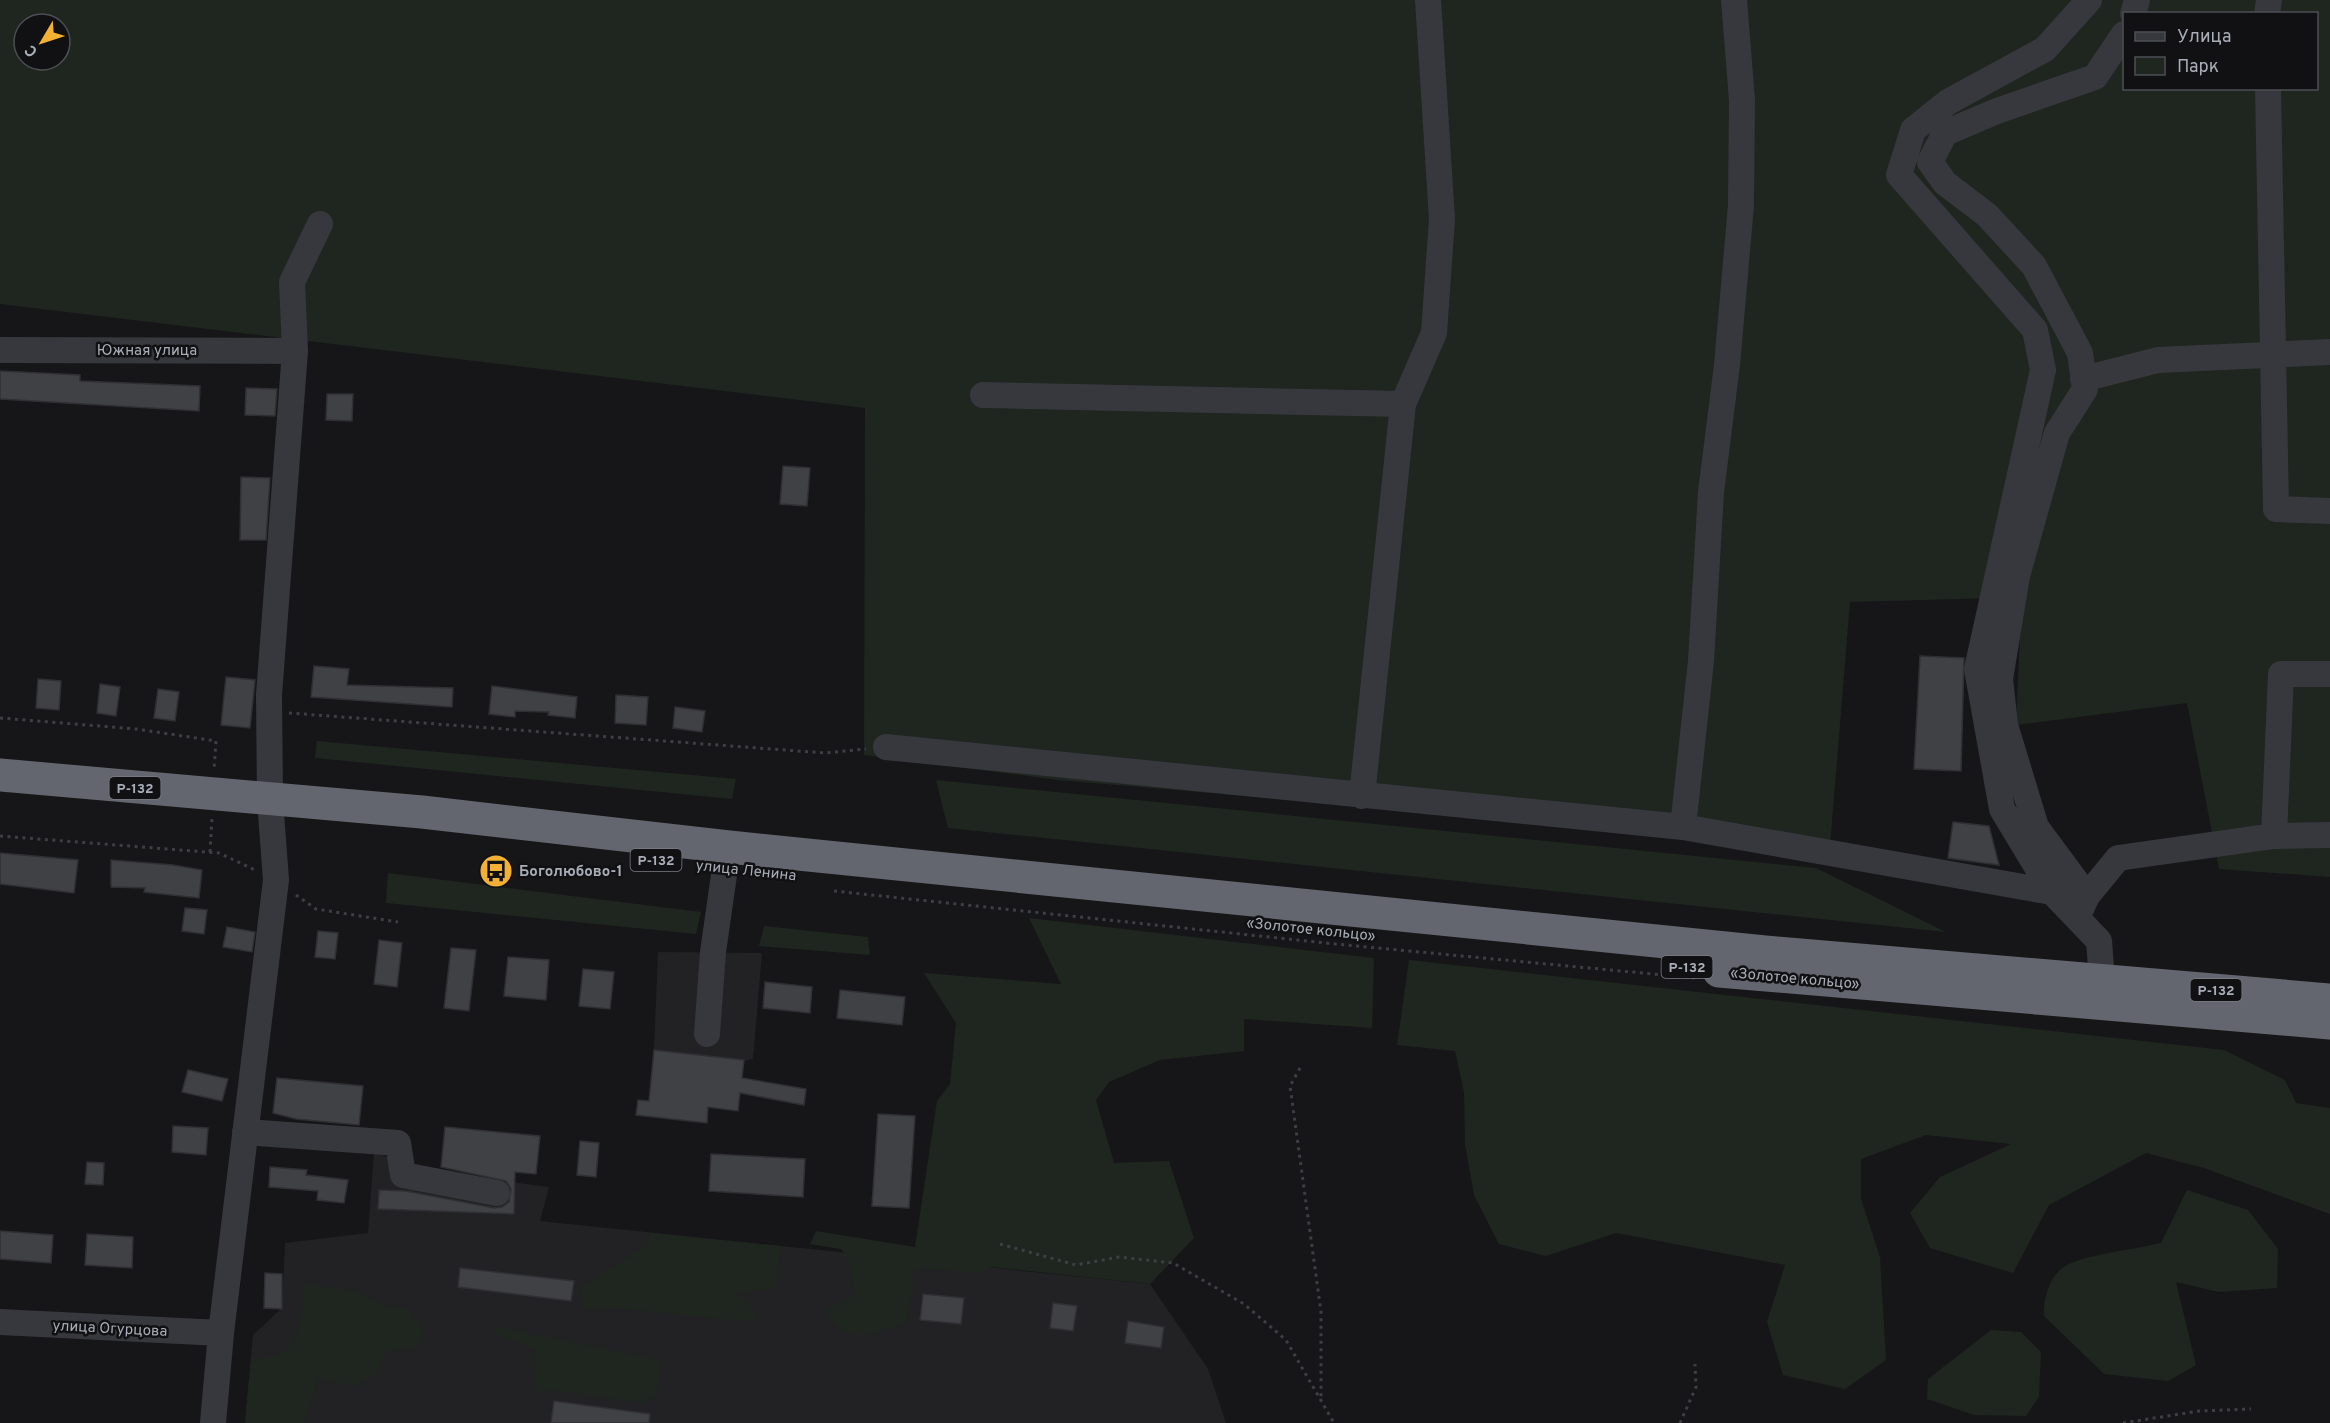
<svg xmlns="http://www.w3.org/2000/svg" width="2330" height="1423" font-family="Overpass,sans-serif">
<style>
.built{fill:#222225}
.green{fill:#1e261f;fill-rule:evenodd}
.building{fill:#404145;stroke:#303034;stroke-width:1.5}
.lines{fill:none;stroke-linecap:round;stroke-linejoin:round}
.path{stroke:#3d3f44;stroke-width:3;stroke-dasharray:3 4.5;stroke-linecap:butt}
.minor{stroke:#37383d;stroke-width:26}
.highway{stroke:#63666e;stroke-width:33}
.labels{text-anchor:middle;stroke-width:5;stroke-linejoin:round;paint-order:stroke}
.shield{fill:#111113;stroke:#7b7e86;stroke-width:1.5}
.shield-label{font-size:14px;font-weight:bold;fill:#a8adb8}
.street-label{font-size:15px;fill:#a8adb8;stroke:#111113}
.poi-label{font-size:15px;font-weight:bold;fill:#a8adb8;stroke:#111113;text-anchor:start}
</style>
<rect width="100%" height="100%" fill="#161618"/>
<path class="built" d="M658,952L762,953L753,1059L744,1061L738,1111L708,1108L707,1123L636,1115L638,1100H649L654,1050Z
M374,1152L423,1171L549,1187L540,1221L1150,1284L1208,1369L1226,1423H245L253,1335L282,1308L285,1243L368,1233Z"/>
<path class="green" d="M0,0H2330V877L2219,869L2187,703L2016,725L2021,613L1996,598L1850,602L1830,846L1058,780L864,755L865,408L0,304ZM2124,14H2316V88H2124ZM24,24H60V60H24Z
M317,741L736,779L732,799L315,758Z
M936,780L1816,868L1946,932L948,828Z
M388,873L701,912L696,934L386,903Z
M1029,918L1374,958L1372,1028L1244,1019V1051L1160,1060L1109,1082L1096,1100L1114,1163L1169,1161L1194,1238L1150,1284L992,1267L980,1273L918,1268L911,1275L914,1287L905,1324C867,1334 850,1348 825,1311L855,1296L851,1264L841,1249L810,1244L816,1231L915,1247L937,1101L950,1084L956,1023L924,973L1061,984Z
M764,926L868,937L870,955L759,946Z
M1409,960L2224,1050L2285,1080L2296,1103L2330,1108V1214L2204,1168L2146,1153L2049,1205L2013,1273L1930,1248L1910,1213L1940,1177L2011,1144L1926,1135L1861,1159V1199L1880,1257L1886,1360L1845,1389L1783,1375L1767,1322L1785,1265L1616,1233L1546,1256L1499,1244L1474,1195L1465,1144L1464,1092L1455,1051L1397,1045Z
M2187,1190L2248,1210L2278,1249L2277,1288L2219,1292L2176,1282L2196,1365L2168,1381L2104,1374L2044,1316C2043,1298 2050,1272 2069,1264C2091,1254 2136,1249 2161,1243Z
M650,1233L780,1246L776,1289L735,1292L760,1317L741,1321L606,1307L584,1310L581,1287L648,1245Z
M305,1283L361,1292L384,1306L406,1309L424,1329L420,1346L386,1352L377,1372L356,1387L318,1378L305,1423H245L251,1359C303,1358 300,1325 305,1283Z
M492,1325L662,1361L656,1396L644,1403L548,1390L541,1395L535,1386L534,1350L493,1332Z
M1991,1330L2021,1332L2041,1352L2039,1397L2026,1416L1974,1415L1927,1399L1928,1379Z"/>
<path class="building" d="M0,371L80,375V381L200,386L199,411L0,399Z
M246,388L277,389L275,416L245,415Z
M327,394H353L352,421L326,420Z
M783,466L810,468L807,506L780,504Z
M241,477L270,478L266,540H240Z
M1920,656L1964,658L1961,771L1914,769Z
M314,666L349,669L347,685L453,688L452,707L311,697Z
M226,677L255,680L250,728L221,725Z
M38,679L61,681L59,710L36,708Z
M100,684L120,687L116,716L97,713Z
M492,686L577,697L575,718L548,715L549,712L515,711V717L489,714Z
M158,689L179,692L175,721L154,718Z
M616,695L648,697L646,725L615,723Z
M675,707L705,711L702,732L673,728Z
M1953,822L1989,826L1999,865L1948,858Z
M0,853L78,860L74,893L0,884Z
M111,860L173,865L202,870L199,898L144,892L145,888L111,887Z
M185,908L207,910L204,934L182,931Z
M227,927L255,932L252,952L223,947Z
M318,931L338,933L335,959L315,957Z
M379,940L402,943L397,987L374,984Z
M451,948L476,950L469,1011L444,1008Z
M508,957L549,960L546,1000L504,996Z
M583,969L614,972L610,1009L579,1006Z
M765,982L812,987L810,1013L763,1008Z
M840,990L905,997L902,1025L837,1018Z
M654,1050L744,1060L742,1078L806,1089L804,1105L740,1093L738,1111L708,1107L707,1123L636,1115L638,1100L649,1101Z
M188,1070L228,1079L222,1101L182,1092Z
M277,1078L363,1086L359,1125L296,1119L273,1113Z
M878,1114L915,1116L909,1208L872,1206Z
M173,1126L208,1128L206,1155L172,1152Z
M445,1127L540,1136L536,1174L515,1172L514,1214L378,1209L379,1190L406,1191L494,1208L502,1207L509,1202L511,1189L506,1181L441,1167Z
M580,1141L599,1143L596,1177L577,1175Z
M711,1154L805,1159L803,1197L709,1191Z
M87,1162L104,1163L103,1185L85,1184Z
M270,1167L307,1170L306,1175L348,1180L344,1203L317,1200L318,1191L269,1187Z
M0,1231L53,1235L51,1263L0,1259Z
M87,1234L133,1237L132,1268L85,1265Z
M460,1268L574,1281L571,1301L458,1287Z
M265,1273L282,1274V1309L264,1308Z
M923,1294L964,1298L961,1324L920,1320Z
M1053,1303L1077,1306L1073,1331L1050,1328Z
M1128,1321L1164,1327L1161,1348L1125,1343Z
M554,1401L650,1414L649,1423H551Z"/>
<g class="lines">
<path class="path" d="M289,713L825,753L866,749
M0,718L136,729L216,741L214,770
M0,836L219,853L255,870
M210,852L212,818
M834,891L1335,944L1695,978
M296,895L316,909L398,922
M1300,1068L1290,1086L1321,1312V1399
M1000,1244L1076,1265L1119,1257L1173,1263L1244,1304L1286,1340L1334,1423
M1680,1423L1696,1387L1695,1364
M2123,1423L2199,1411L2251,1409"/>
<path class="minor" d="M2089,0L2045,49L1948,102L1913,130L1899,175L2035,330L2043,370L1977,669L2002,809L2052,892L2099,941L2102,980
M2133,14L2137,0
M2267,14L2269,0
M2268,88L2276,509L2330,511
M0,350L295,351
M2083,379L2158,360L2330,352
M983,395L1403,404L1362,796
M1403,404L1434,333L1442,219L1428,0
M886,747L1683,827L2052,892
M1683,827L1701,661L1711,492L1727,365L1741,205L1742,100L1734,0
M2274,836L2281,674H2330
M2087,896L2036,827L2005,725L2000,679L2017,576L2057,433L2085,389L2080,353L2034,266L1987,215L1945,183L1930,162L1945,133L1997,111L2095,77L2124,34
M2081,909L2087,896L2118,858L2274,836L2330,835
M707,1034L713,952L725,868
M245,1132L398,1143L403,1175L497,1193
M0,1322L221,1333
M213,1423L221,1333L276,880L270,800L269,695L295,351L292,282L320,224"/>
<path class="highway" d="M0,775L422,812L729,847L1765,952L2330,1000
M1719,971L2330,1023"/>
</g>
<defs>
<symbol id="bus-disc" viewBox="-11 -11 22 22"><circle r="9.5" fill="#f2b134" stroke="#111113"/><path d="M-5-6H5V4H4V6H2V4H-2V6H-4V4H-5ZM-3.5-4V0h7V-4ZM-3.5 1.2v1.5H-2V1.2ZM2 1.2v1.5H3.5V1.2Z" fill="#111"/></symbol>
</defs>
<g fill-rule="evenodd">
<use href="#bus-disc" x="477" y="852" width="38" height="38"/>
</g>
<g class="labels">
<g class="shield">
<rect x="109.5" y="777" width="51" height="22" rx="4.5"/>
<rect x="630.5" y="849" width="51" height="22" rx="4.5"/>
<rect x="1661.5" y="956" width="51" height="22" rx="4.5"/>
<rect x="2190.5" y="979" width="51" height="22" rx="4.5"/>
</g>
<g class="shield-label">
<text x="135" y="793">Р-132</text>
<text x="656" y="865">Р-132</text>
<text x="1687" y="972">Р-132</text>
<text x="2216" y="995">Р-132</text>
</g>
<g class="street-label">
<text x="147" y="355">Южная улица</text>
<text transform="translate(746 870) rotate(6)" y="5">улица Ленина</text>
<text transform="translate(1311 929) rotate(6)" y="5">«Золотое кольцо»</text>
<text transform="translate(1795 978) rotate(5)" y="5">«Золотое кольцо»</text>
<text transform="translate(110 1328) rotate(3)" y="5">улица Огурцова</text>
</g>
<g class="poi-label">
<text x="519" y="876">Боголюбово-1</text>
</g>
</g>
<rect x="2123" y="12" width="195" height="78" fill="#111113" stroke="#4d4f55" stroke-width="1.5"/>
<rect x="2135" y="32" width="30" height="9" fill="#37383d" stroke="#4d4f55" stroke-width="1.5"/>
<text x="2177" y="42" font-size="18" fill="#a8adb8">Улица</text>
<rect x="2135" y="57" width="30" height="18" fill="#1e261f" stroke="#4d4f55" stroke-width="1.5"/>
<text x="2177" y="72" font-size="18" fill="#a8adb8">Парк</text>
<g transform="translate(42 42) rotate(231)"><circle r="28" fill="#111113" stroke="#4d4f55" stroke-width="1.5"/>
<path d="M0-4.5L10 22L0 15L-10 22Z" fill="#f2b134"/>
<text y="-9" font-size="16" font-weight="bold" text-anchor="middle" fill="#a8adb8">С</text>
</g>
</svg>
